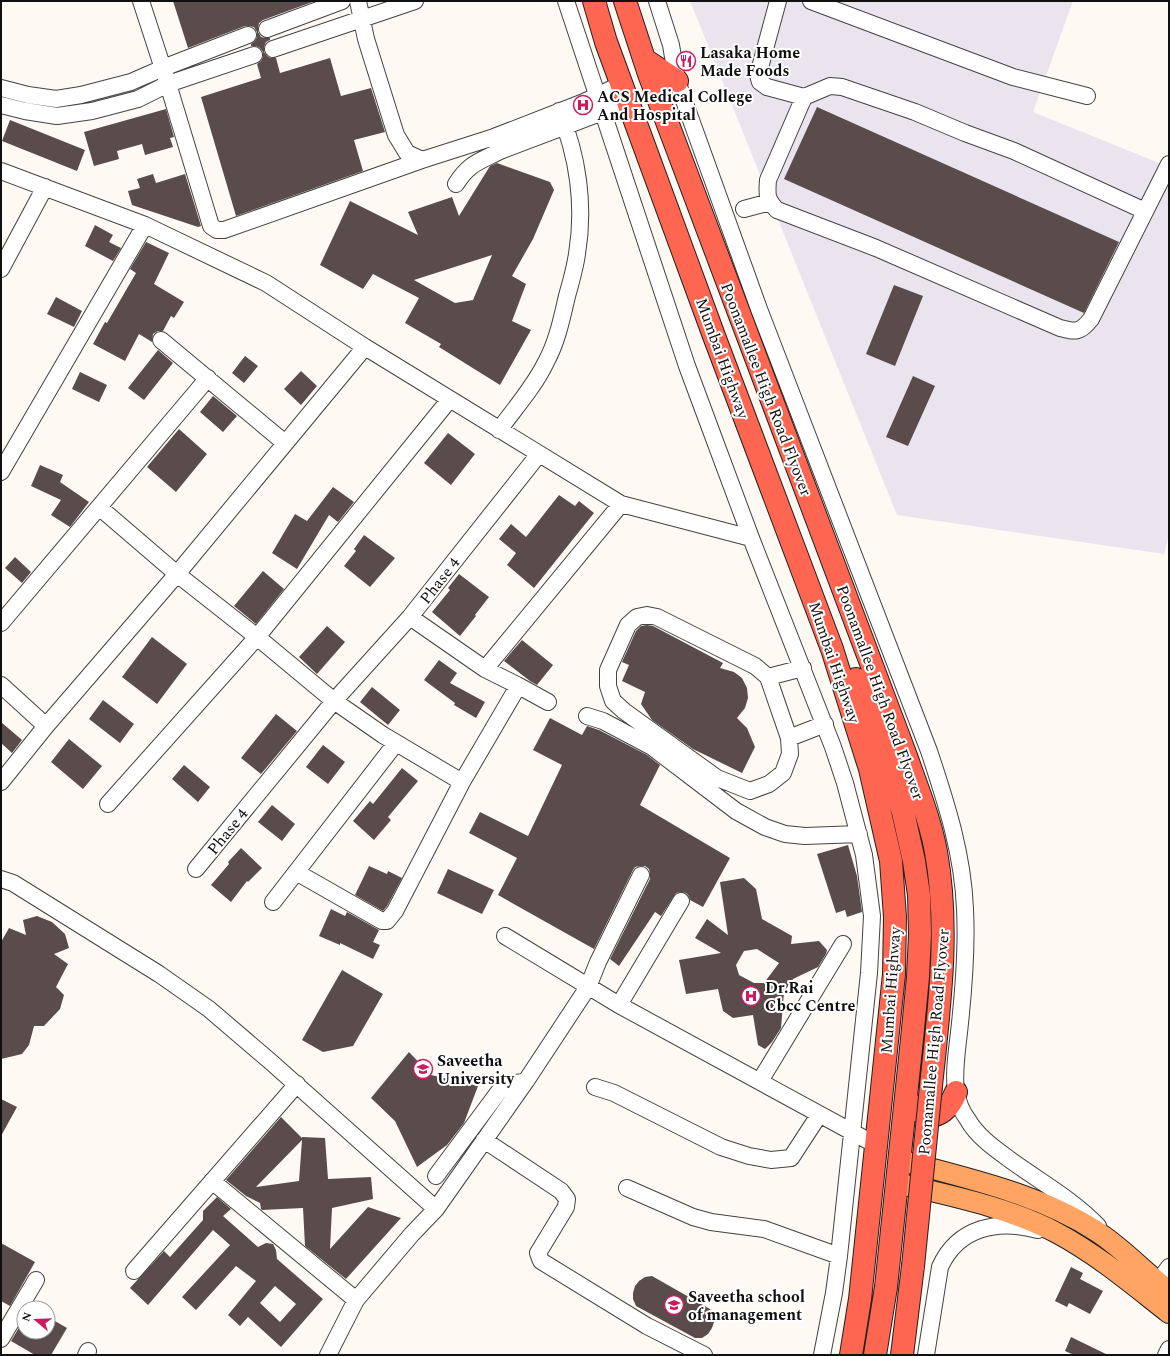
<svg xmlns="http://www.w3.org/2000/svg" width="1170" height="1356" font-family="Spectral,serif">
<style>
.industrial{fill:#eae4ef}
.building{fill:#5a4c4b;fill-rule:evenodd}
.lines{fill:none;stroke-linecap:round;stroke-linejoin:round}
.minor-casing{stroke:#434343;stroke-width:18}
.major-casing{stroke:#212121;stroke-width:22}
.highway-casing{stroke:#212121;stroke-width:24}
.minor{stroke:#fff;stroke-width:16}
.major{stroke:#ffa463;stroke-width:20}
.highway{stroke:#ff6651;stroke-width:22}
.highway-bridge-casing{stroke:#212121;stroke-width:24;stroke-linecap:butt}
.highway-bridge{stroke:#ff6651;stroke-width:22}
.labels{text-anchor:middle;stroke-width:4;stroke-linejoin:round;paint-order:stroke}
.poi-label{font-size:16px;font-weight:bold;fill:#101010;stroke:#fff;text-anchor:start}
.street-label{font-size:16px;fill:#101010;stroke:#fff}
</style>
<rect width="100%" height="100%" fill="#fff9f3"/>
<path class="industrial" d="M690,1H1073L1033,112L1169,167V535L1164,554L897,515Z"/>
<path class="building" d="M173,1H315L263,20L259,23L258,28V32L261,37L265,38H270V40L266,42L264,47V52L267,56L271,58H276L280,73L330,58L341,96L371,88L385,132L354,140L363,171L236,216L201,97L261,78L257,64L261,61L263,57V52L260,48L256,46H251V44L255,41L257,37V32L254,27L249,26H245L188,48Z
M817,107L1119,242L1084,313L784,179Z
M166,109L174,137L170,138L173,147L145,155L142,144L117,151L119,159L94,166L84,132Z
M10,120L85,150L77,171L2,141Z
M497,163L550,182L554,190L533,239L512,276L526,284L512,321L531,330L500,385L439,347L441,344L405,323L419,298L373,274L363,289L320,265L350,201L418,235L408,212L452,197L459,216L490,166ZM492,255L473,300L455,303L414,280Z
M153,174L156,183L185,174L201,226L198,227L132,205L128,191L140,188L137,179Z
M95,225L113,235L109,242L121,248L113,261L85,246Z
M146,242L169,253L154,284L184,302L174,318L171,316L163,331H158L153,334L152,342L139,334L125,361L93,344L105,322L107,323L136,273L130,269Z
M894,285L923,296L895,366L866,354Z
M56,297L82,311L74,327L47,314Z
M158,350L173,363L144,400L128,388Z
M245,356L258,366L244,383L232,373Z
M301,371L317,386L301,405L284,389Z
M80,372L107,385L99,402L72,389Z
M913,376L935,386L908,446L886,437Z
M213,396L237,416L223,432L200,412Z
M179,429L207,454L176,492L147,467Z
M448,433L475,454L451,485L424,463Z
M40,465L63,475L60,482L89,502L70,527L51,515L61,500L31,486Z
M333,487L354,502L338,522L329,515L297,569L272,553L295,514L307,521Z
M559,495L575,506L579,501L594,513L534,588L507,565L516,553L499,539L511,524L526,537Z
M364,535L395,558L370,587L344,566L356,551L354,549Z
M15,557L31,572L22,583L5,568Z
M263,571L284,589L256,624L234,606Z
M459,574L489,597L475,615L476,616L460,636L432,612L450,590L448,588Z
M647,625L653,626L723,663L720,668L734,672L742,678L747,688L748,698L745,708L737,718L747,728L755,747L742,773L693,749L652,720L641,704L645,692L622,681L629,665L622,662L636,631L641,626Z
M327,626L345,642L317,674L299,657Z
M152,637L187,664L157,704L122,677Z
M522,640L553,665L537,685L530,681L504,661Z
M439,660L457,673L450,683L485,702L476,718L454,705L455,703L424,680Z
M372,687L400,710L388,725L360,702Z
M103,700L134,724L120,743L89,719Z
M276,714L297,731L261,774L241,758Z
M550,718L582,735L587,726L599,730L647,755L660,765L640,805L730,858L703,907L690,900L689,896L686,893L681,892L676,893L661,916L655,912L619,966L610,959L650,879V874L649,869L645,866H640L635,867L633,870L594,949L498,895L517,858L469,833L480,812L528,836L562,765L533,750Z
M1,722L22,740L12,753L1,743Z
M69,739L102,766L83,789L51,762Z
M323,745L345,762L328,784L306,767Z
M184,765L210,787L198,802L172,779Z
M402,768L418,781L388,817L391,820L374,840L353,821L370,801L373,804Z
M272,805L295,824L282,841L258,822Z
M848,845L857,876L862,912L847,917L845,910L836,913L817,854Z
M241,848L262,868L248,882L247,881L231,902L211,885L229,864L228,862Z
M369,866L387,874L388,871L402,878L387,906L383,911L355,895Z
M448,869L494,890L482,914L437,893Z
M744,878L756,889L762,919L792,936L791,944L819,941L827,950L826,954L818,967L793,979L784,992L781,1028L772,1042L765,1049L758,1045L753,1015L733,1018L723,1011L718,989L686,994L679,960L721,953L695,938L707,919L728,935L720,882ZM757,949L779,963L764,983H754L739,975L736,965L744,951Z
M331,909L345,916L347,912L379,930L373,942L380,945L373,959L340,943V945L319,936Z
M37,916L52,922L65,934L69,948L54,954L68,964L56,987L64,995L60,1009L44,1026H34L29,1045L22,1054L1,1059V942L9,928L26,935L23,920Z
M342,970L383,994L353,1046L323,1052L302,1040Z
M409,1052L431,1075L478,1086L464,1123L447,1145L417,1167L395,1121L371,1098Z
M1,1099L17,1107L1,1136Z
M281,1117L302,1138V1137L325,1138L328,1179L371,1177L373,1199L332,1208L330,1249L368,1207L401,1218L346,1279L305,1246L303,1208L262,1210L261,1209L260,1203L246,1196L226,1180ZM302,1140L299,1181L256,1187Z
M217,1197L231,1209L223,1216L258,1247L266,1243L273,1244L276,1250L277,1259L323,1299L281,1347L248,1317L240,1326L228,1315L256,1281L236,1266L196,1310L182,1297L230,1245L213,1230L148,1305L130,1288L164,1251L170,1257L203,1220V1211ZM275,1286L296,1304L280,1322L260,1303Z
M1,1243L35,1262L10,1306L1,1301Z
M1071,1267L1083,1273L1080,1279L1103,1291L1090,1314L1069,1303L1067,1307L1055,1301Z
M652,1276L710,1309L713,1315L714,1322L712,1328L708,1334L702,1338H695L636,1306L633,1299V1293L635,1286L639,1281L645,1277Z
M48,1317L67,1328L51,1355H35L11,1341L24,1319V1332H48Z
M1071,1337L1108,1355H1074L1065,1351Z"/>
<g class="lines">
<defs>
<path id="minor" d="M141,1L168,84L211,226L217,230H224L422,160
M358,1L366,39L396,135L407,153L422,160L494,137L584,102L622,84
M566,1L687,366L751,538L833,747L845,783L864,855L872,916L869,973L839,1256L834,1293L822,1355
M657,1L671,45L677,81L759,309L929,751C946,802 963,854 965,909C967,947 964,985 960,1023C958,1045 953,1070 956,1092C958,1103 962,1112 968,1120C977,1136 994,1148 1009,1159C1039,1181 1072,1199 1098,1226
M778,1L758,75L760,82L767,87L804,97L830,86L842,87L915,112L965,133L1014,151L1145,211
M811,1L1013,77L1087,96
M267,29L342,1
M273,49L415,1
M1,88L28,95L56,99L81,95L131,82L163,68L248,35
M804,97L768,180C767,194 766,199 777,210L876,248L1060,328C1076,332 1080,333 1091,319L1169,164
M1,105L25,111L57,116L92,111L138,99L168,84L254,55
M494,137L500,151L629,102
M1,171L145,225
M456,184C469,163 479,162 500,151
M744,209L770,202
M1,269L45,187
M161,340L285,443
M499,430C515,408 534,387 546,362C557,342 562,318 567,296C571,282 575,268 577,254C585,206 578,155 559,111
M1,472L145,225L266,283L365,347
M99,507L177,574L257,637L334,701L383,735L462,782L517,688V685L485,669L621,504
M647,615L657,617L755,666L768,677L789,738L790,754L783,773L769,784L750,791L717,778L624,711L613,701L608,686V670L628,625L637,617Z
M410,617L485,669
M1,623L208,378
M768,677L803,668
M1,685L46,726
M517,685L548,702
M587,716L603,721L652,747L736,811L765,827L785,834L805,836L859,834
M789,738L825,724
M1,782L46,726L177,574L365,347L621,504L751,538
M108,804L257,637L450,399
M196,869L334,701L410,617L539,454
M296,872L382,921H387L395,911L462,782
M1,879L13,883L159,974L209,1009L271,1062L436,1209
M273,902L396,743
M505,936L619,1005L876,1145
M619,1005L681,901
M760,1081L843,944
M595,1087L614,1093L721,1147L749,1156L771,1160L791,1158L819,1115
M484,1140L561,1191L567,1199L566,1207L538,1253L541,1261L647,1326L704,1355
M436,1176L500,1090L511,1084L526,1081
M212,1181L356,1300
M627,1188L693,1217L711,1222L764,1229L839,1256
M134,1271L297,1084
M1158,1282L1169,1267
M1,1339L36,1280
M86,1355L88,1351
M328,1355L356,1300L412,1234L436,1209L526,1081L588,987L598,962L641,875
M926,1355L940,1267C958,1227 998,1219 1038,1230
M1166,1355L1169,1349"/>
<path id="major" d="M899,1160C966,1178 1037,1193 1096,1231C1123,1248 1144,1272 1169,1291
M897,1183C951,1196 1008,1207 1057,1233C1098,1255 1133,1285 1169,1313"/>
<path id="highway" d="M594,1L606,42L714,336L832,649L870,769L891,861L895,917L894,974L860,1299L851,1355
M625,1L649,74L906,756C917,788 930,819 936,852C950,930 939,1008 931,1086
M645,60L677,81
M856,679L880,740L903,812L914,861L919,895L920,934L918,977L912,1039L886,1287L875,1355
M914,1106C916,1108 919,1111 921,1112C938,1123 951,1105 956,1092
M902,1355L913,1266"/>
</defs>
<use href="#minor" class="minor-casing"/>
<use href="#major" class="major-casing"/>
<use href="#highway" class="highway-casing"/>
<use href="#minor" class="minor"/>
<use href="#major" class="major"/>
<use href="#highway" class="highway"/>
<defs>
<path id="highway-bridge" d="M913,1266L931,1086"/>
</defs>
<use href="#highway-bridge" class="highway-bridge-casing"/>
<use href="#highway-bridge" class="highway-bridge"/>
</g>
<defs>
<symbol id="restaurant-ring" viewBox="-11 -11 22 22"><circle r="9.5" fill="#fff" stroke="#cd1b60" stroke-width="1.5"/><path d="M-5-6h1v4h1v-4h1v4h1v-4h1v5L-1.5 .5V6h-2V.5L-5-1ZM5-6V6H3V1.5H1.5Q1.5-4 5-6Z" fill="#cd1b60"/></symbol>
<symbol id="hospital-ring" viewBox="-11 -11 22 22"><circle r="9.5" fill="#fff" stroke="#cd1b60" stroke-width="1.5"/><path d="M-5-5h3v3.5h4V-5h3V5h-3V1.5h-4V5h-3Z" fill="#cd1b60"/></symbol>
<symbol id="university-ring" viewBox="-11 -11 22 22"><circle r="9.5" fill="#fff" stroke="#cd1b60" stroke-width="1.5"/><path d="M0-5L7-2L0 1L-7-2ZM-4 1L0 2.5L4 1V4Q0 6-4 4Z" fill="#cd1b60"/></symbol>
</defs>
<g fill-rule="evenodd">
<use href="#restaurant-ring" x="675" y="50" width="22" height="22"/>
<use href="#hospital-ring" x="572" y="94" width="22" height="22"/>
<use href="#hospital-ring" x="740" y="985" width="22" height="22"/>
<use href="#university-ring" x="412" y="1058" width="22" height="22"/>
<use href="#university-ring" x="663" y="1294" width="22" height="22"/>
</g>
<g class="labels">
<g class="poi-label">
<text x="700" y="58">Lasaka Home<tspan x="700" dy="18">Made Foods</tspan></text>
<text x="597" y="102">ACS Medical College<tspan x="597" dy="18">And Hospital</tspan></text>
<text x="765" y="993">Dr.Rai<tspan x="765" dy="18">Cbcc Centre</tspan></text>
<text x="437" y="1066">Saveetha<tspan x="437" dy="18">University</tspan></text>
<text x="688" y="1302">Saveetha school<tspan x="688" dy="18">of management</tspan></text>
</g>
<g class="street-label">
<text transform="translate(723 358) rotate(70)" y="6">Mumbai Highway</text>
<text transform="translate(767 389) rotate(69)" y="6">Poonamallee High Road Flyover</text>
<text transform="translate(439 580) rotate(-52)" y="6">Phase 4</text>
<text transform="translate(835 662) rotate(71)" y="6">Mumbai Highway</text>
<text transform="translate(881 692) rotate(70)" y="6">Poonamallee High Road Flyover</text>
<text transform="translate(227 831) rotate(-51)" y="6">Phase 4</text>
<text transform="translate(890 990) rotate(-86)" y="6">Mumbai Highway</text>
<text transform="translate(933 1042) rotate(-85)" y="6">Poonamallee High Road Flyover</text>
</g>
</g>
<rect width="1170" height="1356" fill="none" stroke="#101010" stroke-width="4"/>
<g transform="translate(36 1320) rotate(289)"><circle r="19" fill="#ffffff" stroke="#9f9f9f"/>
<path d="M0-3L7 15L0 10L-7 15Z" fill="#cd1b60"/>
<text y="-6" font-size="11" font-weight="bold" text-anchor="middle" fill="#101010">N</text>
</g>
</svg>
